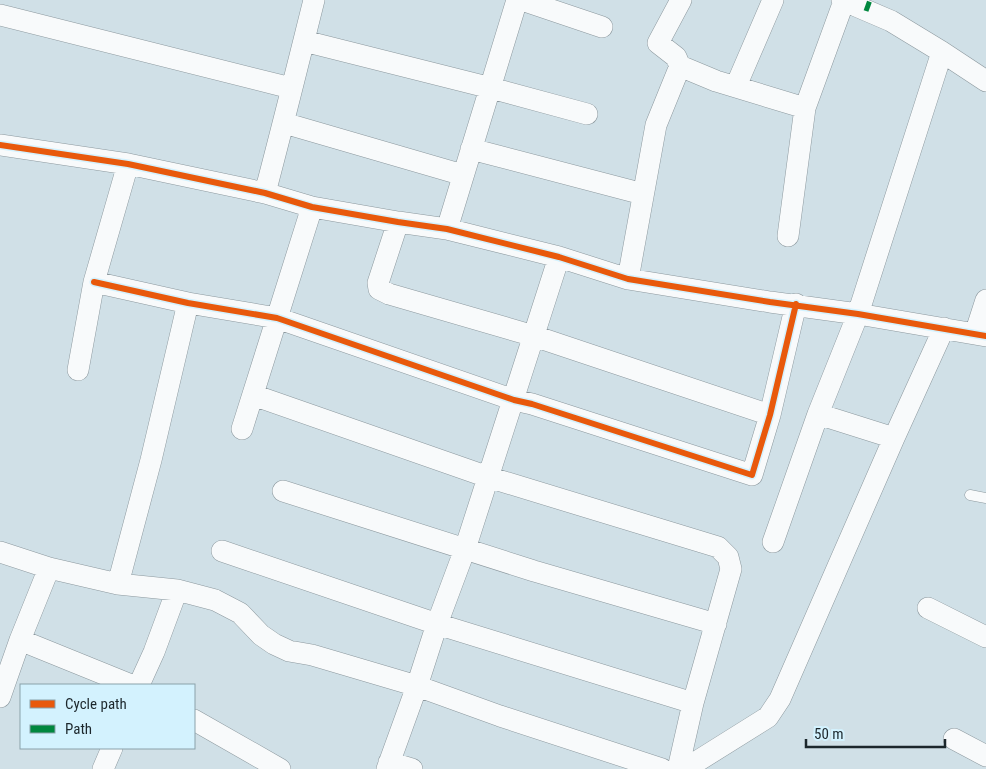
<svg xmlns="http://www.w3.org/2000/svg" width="986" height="769" font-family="'Roboto Condensed',sans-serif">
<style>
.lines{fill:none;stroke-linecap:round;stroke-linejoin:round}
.lane-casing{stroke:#8c989e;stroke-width:11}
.street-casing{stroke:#8c989e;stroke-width:22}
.lane{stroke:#f8fafb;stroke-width:10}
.street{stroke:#f8fafb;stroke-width:21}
.quiet{stroke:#00873e;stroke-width:5;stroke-dasharray:10 5;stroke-linecap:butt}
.cycleway-casing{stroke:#d3f2fe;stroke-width:9}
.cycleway{stroke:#e8590c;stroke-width:6}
</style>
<rect width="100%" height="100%" fill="#d0e0e7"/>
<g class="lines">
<defs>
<path id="lane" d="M970,495L986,498"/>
<path id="street" d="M522,0L602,27
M681,0L658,43L676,57L680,66L716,81L805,108
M842,0L891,21L942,52L986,81
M0,15L291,88
M304,41L491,88L587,114
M736,86L773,0
M284,123L463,175
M0,145L128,164L265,193L312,207L398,222L447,229L559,257L628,279L770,302L858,314L986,336
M471,149L643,194
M265,193C282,129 298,64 314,0
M398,222L378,283L379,289L389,294L534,336L770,415
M447,229L517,0
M788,236L805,108L844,1
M628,279L656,125L680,66
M94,282L188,303L277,318L514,400L532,404L752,475L770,415L796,304
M975,334L986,300
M78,370L94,282L128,164
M253,395L488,477L718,547L728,557L731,569L693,703L678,769
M818,414L894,438
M242,429L312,207
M283,491L534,571L716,624
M773,542L818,414L858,314L942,52
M222,551L437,624L693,703
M0,552L49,568L118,584L177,590L215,600L240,613L261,635L274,644L289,651L312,655L417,686L500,716L662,769
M118,584L151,460L188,303
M928,608L986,637
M20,640L131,685
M139,685L154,652L177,590
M0,697L20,640L49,568
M194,720L280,769
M954,739L986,756
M389,762L412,769
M103,769L112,748
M387,769L417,686L437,624L465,549L559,257
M685,769L768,717L780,699L894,438L944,328"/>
</defs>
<use href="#lane" class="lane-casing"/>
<use href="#street" class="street-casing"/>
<use href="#lane" class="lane"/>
<use href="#street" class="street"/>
<path class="quiet" d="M866,11L870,0"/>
<defs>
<path id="cycleway" d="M0,145L128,164L265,193L312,207L398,222L447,229L559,257L628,279L770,302L858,314L986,336
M94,282L188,303L277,318L514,400L532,404L752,475L770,415L796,304"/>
</defs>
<use href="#cycleway" class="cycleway-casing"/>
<use href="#cycleway" class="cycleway"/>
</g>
<rect x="20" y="684" width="175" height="65" fill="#d3f2fe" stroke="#8aa1aa"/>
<rect x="30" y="700" width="25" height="8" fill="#e8590c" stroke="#8aa1aa"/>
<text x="65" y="709" font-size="15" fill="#1c272c">Cycle path</text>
<rect x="30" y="725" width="25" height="8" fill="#00873e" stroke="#8aa1aa"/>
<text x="65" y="734" font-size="15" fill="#1c272c">Path</text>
<path d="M806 739v8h139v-8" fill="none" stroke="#1c272c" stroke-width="2.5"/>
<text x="814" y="739" font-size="15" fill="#1c272c" stroke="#d3f2fe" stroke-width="4" paint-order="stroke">50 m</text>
</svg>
